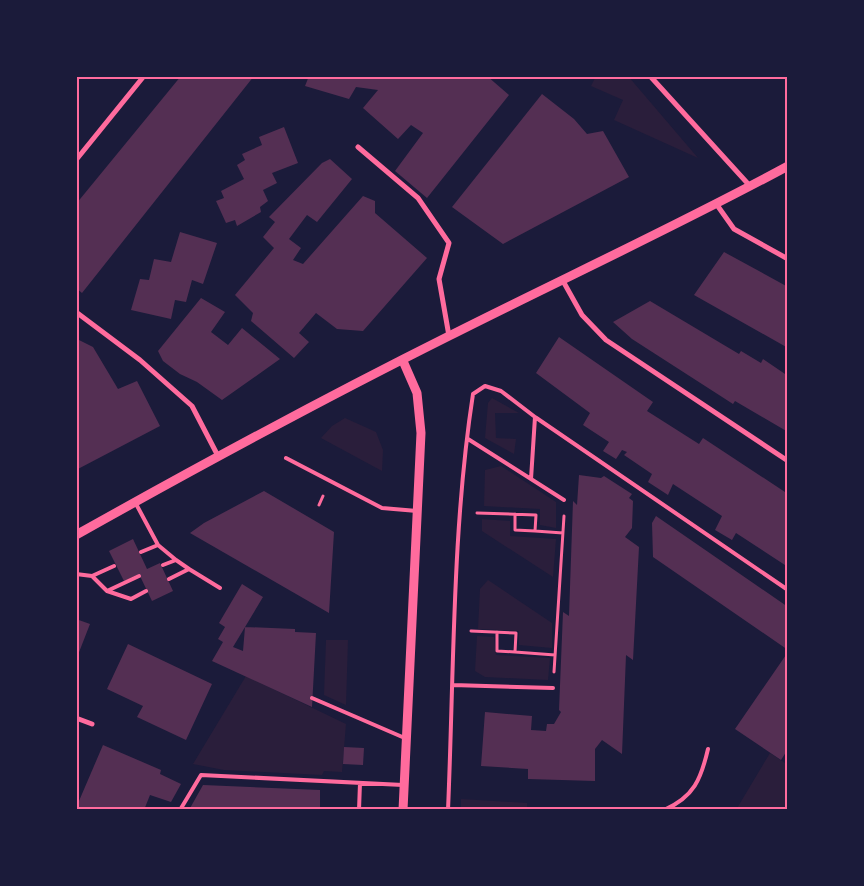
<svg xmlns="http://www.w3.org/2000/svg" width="864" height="886" font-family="'Noto Sans',sans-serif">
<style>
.green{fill:#2a1e3b}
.building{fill:#542f53}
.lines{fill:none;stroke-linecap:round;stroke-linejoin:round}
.path{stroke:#ff6b9d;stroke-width:3}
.service{stroke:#ff6b9d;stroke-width:4}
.minor{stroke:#ff6b9d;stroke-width:5}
.tertiary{stroke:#ff6b9d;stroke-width:9}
.neatline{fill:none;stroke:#ff6b9d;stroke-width:2}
</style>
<rect width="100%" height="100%" fill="#1b1b3a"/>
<path class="green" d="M596,76H628L698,158L614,120L623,100L591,86Z
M492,398L519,413H495L496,438L516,439L514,454L485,438L488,403Z
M345,418L376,432L383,450L382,471L321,438L332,426Z
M501,466L556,502V528L540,525V509L484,506L485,470Z
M482,519L510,521V536L556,539L553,577L482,531Z
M488,580L552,623V648L519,645V631L478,629L480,589Z
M477,636L494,637L496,655L550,658L548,680L485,677L475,671Z
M326,640H348L346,705L324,695Z
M246,676L346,724L342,772L324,771L322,775L224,770L193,764Z
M770,753L788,765V810H736Z
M461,799L527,803V808L538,810H461Z"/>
<path class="building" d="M181,76H254L82,293L76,288V204Z
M309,76H465L468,78L487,76L509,95L427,198L395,171L423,133L411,125L398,139L363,108L378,90L356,87L349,99L305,86Z
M542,94L574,119L587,134L603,131L629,177L503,244L452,207Z
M284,127L298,163L272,173L277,183L263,190L268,201L260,207L261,212L237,226L235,220L226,223L216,201L224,198L221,191L244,179L237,165L245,160L242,154L262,145L259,137Z
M330,159L352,179L317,222L307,215L289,239L301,248L293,260L303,264L363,196L375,201V213L427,258L363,331L337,329L316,313L299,333L309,342L294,358L251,321L253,313L235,295L274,248L263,237L275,222L269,217L322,163Z
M180,232L217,243L203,284L192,280L186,302L175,300L171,319L131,310L140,279L149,280L154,259L171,262Z
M724,252L788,287V348L694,295Z
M201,298L225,312L211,332L228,345L242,328L280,359L222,400L197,382L180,374L163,361L158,351Z
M650,301L739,354L741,351L761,363L763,359L788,376V432L735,401L733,404L632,339L613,322Z
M559,337L653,402L647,411L699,444L703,438L788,494V567L736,533L732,540L715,530L722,516L673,484L668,495L648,482L652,474L624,455L627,452L622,450L616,459L603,451L609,442L583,425L590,413L536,373Z
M79,340L93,347L118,389L137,381L160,426L76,470V341Z
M579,475L601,478L604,476L632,494L629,498L633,501L632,528L625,537L639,547L633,660L626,655L622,754L602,740L595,749V781L528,779V769L481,766L485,712L532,716L531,730L546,731L547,724H554L561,712L559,710L563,612L569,616L573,501L577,505Z
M264,491L334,532L329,613L190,533L204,523Z
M656,516L788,607V650L653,557L652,523Z
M133,539L147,569L160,563L173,591L152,601L139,574L124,581L109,551Z
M242,584L263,597L233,647L243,651L245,627L295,629V632L316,633L312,707L212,661L223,642L218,639L225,627L219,623Z
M76,619L90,624L76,660Z
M128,644L212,684L186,740L137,717L143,706L107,689Z
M788,652V749L781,760L735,729Z
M103,745L161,770L160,774L181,784L171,802L150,795L144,810L76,808Z
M344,747L364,748L363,765L343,764Z
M203,785L320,790V810H189Z"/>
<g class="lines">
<path class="path" d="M319,505L323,496
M477,513L536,515L535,531L515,530V514
M535,531L563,533
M471,631L516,633L515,652L497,651V632
M515,652L555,655
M554,672L564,516"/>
<path class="service" d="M468,439L564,500
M286,458L382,508L417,511
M531,479L535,417
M135,502L158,545L176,560
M141,552L158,545
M163,565L176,560L189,569L169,579
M114,566L92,576L107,591L139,576
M189,569L220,588
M76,574L92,576
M107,591L131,599L146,591
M453,685L553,688
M312,698L407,739
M180,810L201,775L403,785
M359,810L360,783
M448,810C454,673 452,530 473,394L485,386L501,391L535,417L788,590
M664,810C694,797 701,779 708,749"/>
<path class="minor" d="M650,76L750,186
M358,147L418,198L449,243L439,279L449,336
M76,160L144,76
M717,205L734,229L788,259
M563,281L582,315L606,340L788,461
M76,312L140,360L192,406L218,456
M76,718L92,724"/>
<path class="tertiary" d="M403,361L417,393L421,433L403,810
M76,535C199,466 323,399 449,336C562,279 677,226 788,166"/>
</g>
<rect width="864" height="886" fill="none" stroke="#1b1b3a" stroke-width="155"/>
<rect x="78" y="78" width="708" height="730" class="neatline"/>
</svg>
